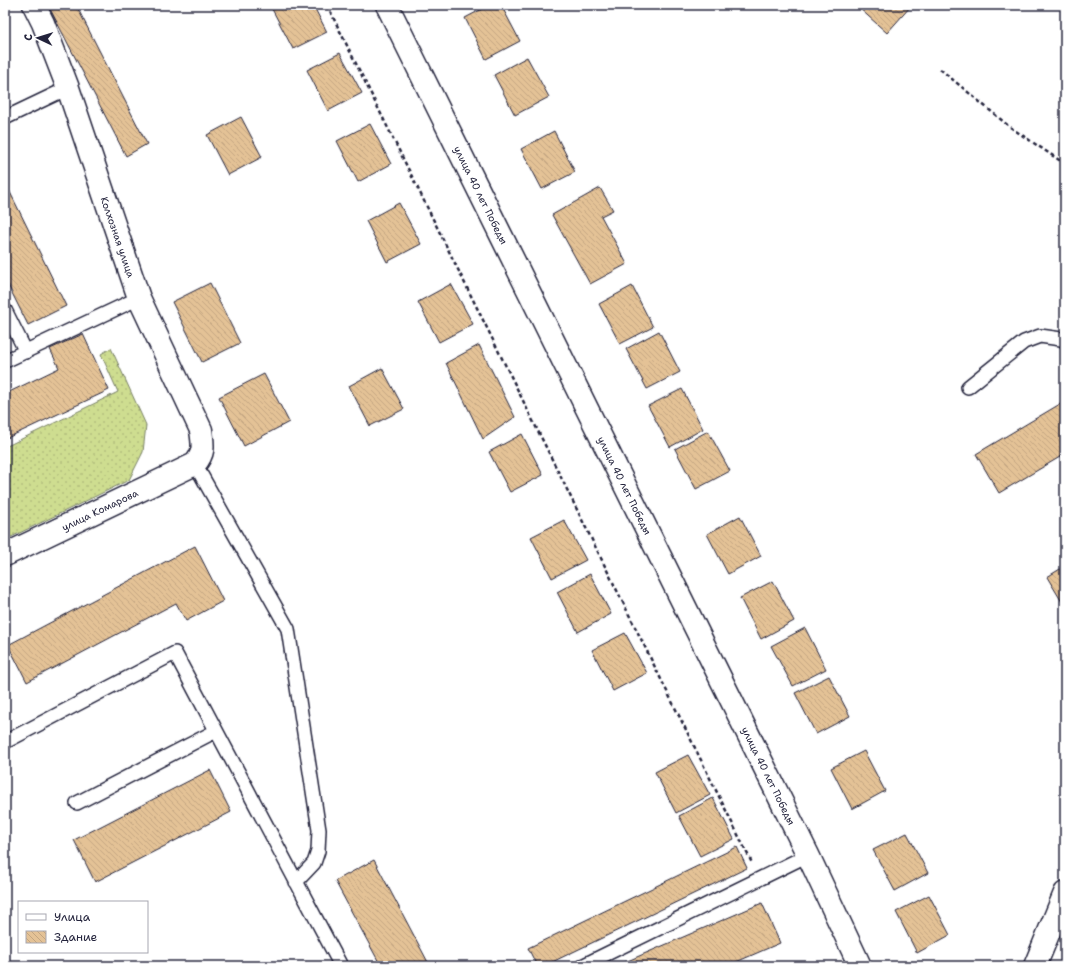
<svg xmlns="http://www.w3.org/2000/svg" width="1070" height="971" font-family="'Shantell Sans',sans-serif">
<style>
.grass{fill:url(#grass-dots);stroke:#788066}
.building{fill:url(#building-back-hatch);stroke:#22223b}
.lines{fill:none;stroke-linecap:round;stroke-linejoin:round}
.lane-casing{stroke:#22223b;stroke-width:16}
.street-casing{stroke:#22223b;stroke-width:25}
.secondary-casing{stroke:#22223b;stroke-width:25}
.path{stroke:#22223b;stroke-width:2.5;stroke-dasharray:4 3;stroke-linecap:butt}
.lane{stroke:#fff;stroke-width:13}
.street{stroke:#fff;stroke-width:22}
.secondary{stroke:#fff;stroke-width:22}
.labels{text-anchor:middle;stroke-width:3.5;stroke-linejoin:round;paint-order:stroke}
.street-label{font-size:10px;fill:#22223b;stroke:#fff}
</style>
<defs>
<pattern id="grass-dots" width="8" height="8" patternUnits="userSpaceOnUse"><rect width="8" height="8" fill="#cedd90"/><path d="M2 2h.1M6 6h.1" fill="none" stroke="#b1bd7d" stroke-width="1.8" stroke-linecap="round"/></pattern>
<pattern id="building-back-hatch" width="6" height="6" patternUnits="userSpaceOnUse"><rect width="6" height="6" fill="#e4c296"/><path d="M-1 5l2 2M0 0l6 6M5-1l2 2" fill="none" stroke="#c3a682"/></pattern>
</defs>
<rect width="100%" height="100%" fill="#fff"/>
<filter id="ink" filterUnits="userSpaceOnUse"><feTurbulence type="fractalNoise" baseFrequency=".025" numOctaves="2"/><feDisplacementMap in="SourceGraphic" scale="8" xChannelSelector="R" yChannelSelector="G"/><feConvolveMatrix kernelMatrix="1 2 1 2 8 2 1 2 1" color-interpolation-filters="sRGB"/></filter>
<g filter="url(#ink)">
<path class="grass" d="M111,348L146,425L143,452L129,480L5,540V447L118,392L101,354Z"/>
<path class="building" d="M48,5H76L147,144L126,156Z
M279,5H313L327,32L293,49L272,9Z
M490,5H501L520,41L486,59L465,18Z
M861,5H909L911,6L887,33L858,7Z
M340,53L362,93L328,111L307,70Z
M527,57L549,97L515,115L494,75Z
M241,117L262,157L228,175L207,135Z
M370,124L391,164L358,182L337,141Z
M554,131L575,172L542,189L521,149Z
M5,182L66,306L28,325L5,279Z
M600,188L613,210L601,216L627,264L590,284L552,215Z
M399,203L421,244L387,262L366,221Z
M210,283L240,343L202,362L172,302Z
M451,284L473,324L439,342L418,302Z
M632,286L653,327L620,344L599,304Z
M659,331L680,372L647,389L626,349Z
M83,334L109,390L5,439V394L59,368L50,349Z
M479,345L515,417L483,439L446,363Z
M382,368L404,409L370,426L349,386Z
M264,374L289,422L244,446L219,397Z
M682,389L703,429L670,447L648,406Z
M1065,401V454L999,493L976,454Z
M708,431L730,471L696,489L675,449Z
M522,434L543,475L510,492L489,452Z
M740,516L761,556L728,574L707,534Z
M564,520L586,560L552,578L531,537Z
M195,546L223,601L186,621L176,603L27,682L8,645Z
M1065,566V607L1047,577Z
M590,574L611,614L578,632L557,592Z
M773,581L794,621L761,639L740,598Z
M805,628L826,669L793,686L771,646Z
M625,633L647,673L613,691L592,650Z
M829,676L850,716L816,734L795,693Z
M864,751L885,791L852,809L831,768Z
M688,755L710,795L676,813L655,772Z
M210,770L231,812L95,882L74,840Z
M713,798L734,839L700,856L679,816Z
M907,833L928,873L895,891L873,850Z
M737,847L747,868L544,966H537L528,948Z
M374,860L430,966H381L335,881Z
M929,895L950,935L917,953L896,912Z
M762,903L780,943L727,966H616Z
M1065,952V966H1060Z"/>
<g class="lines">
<defs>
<path id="lane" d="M5,118L68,88
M5,310L26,352
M5,361L139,298
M968,387L1024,342L1040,336L1061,339L1065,341
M195,464L288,629L319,830L318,851L314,863L296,882
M5,742L175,653L341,966
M77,803L216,731
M582,966L808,855"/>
<g id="street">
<path id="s1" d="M5,555L195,464C205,452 203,445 201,430L139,298L68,88L43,23L34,5"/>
<path d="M1035,966L1065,893"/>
</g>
<g id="secondary">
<path id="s2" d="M387,5L808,855L860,966"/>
</g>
</defs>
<use href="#lane" class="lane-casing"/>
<use href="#street" class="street-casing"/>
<use href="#secondary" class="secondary-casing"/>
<path class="path" d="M327,5L752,863
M940,69L1010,127L1065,164"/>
<use href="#lane" class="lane"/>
<use href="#street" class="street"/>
<use href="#secondary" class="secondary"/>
</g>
</g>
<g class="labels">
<g class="street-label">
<text dy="4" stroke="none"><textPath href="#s2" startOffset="212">улица 40 лет Победы</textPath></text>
<text transform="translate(118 237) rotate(71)" y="4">Колхозная улица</text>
<text dy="4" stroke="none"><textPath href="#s2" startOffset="536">улица 40 лет Победы</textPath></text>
<text dy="4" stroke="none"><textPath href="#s1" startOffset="105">улица Комарова</textPath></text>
<text dy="4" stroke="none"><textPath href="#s2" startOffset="860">улица 40 лет Победы</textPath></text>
</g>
</g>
<rect width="1070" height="971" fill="none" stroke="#fff" stroke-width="20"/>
<rect x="10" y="10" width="1050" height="951" fill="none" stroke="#22223b" stroke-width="1.5" filter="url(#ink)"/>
<rect x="18" y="901" width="130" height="52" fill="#ffffff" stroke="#a7a7b1"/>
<rect x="26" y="914" width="20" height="6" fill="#ffffff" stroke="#a7a7b1"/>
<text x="54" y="921" font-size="12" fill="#22223b">Улица</text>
<rect x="26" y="931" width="20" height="12" fill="url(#building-back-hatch)" stroke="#a7a7b1"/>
<text x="54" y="941" font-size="12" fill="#22223b">Здание</text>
<g transform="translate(38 38) rotate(274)" stroke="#ffffff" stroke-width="3" paint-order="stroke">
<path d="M0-3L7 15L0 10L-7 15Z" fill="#22223b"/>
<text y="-6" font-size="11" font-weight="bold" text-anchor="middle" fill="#22223b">С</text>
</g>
</svg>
